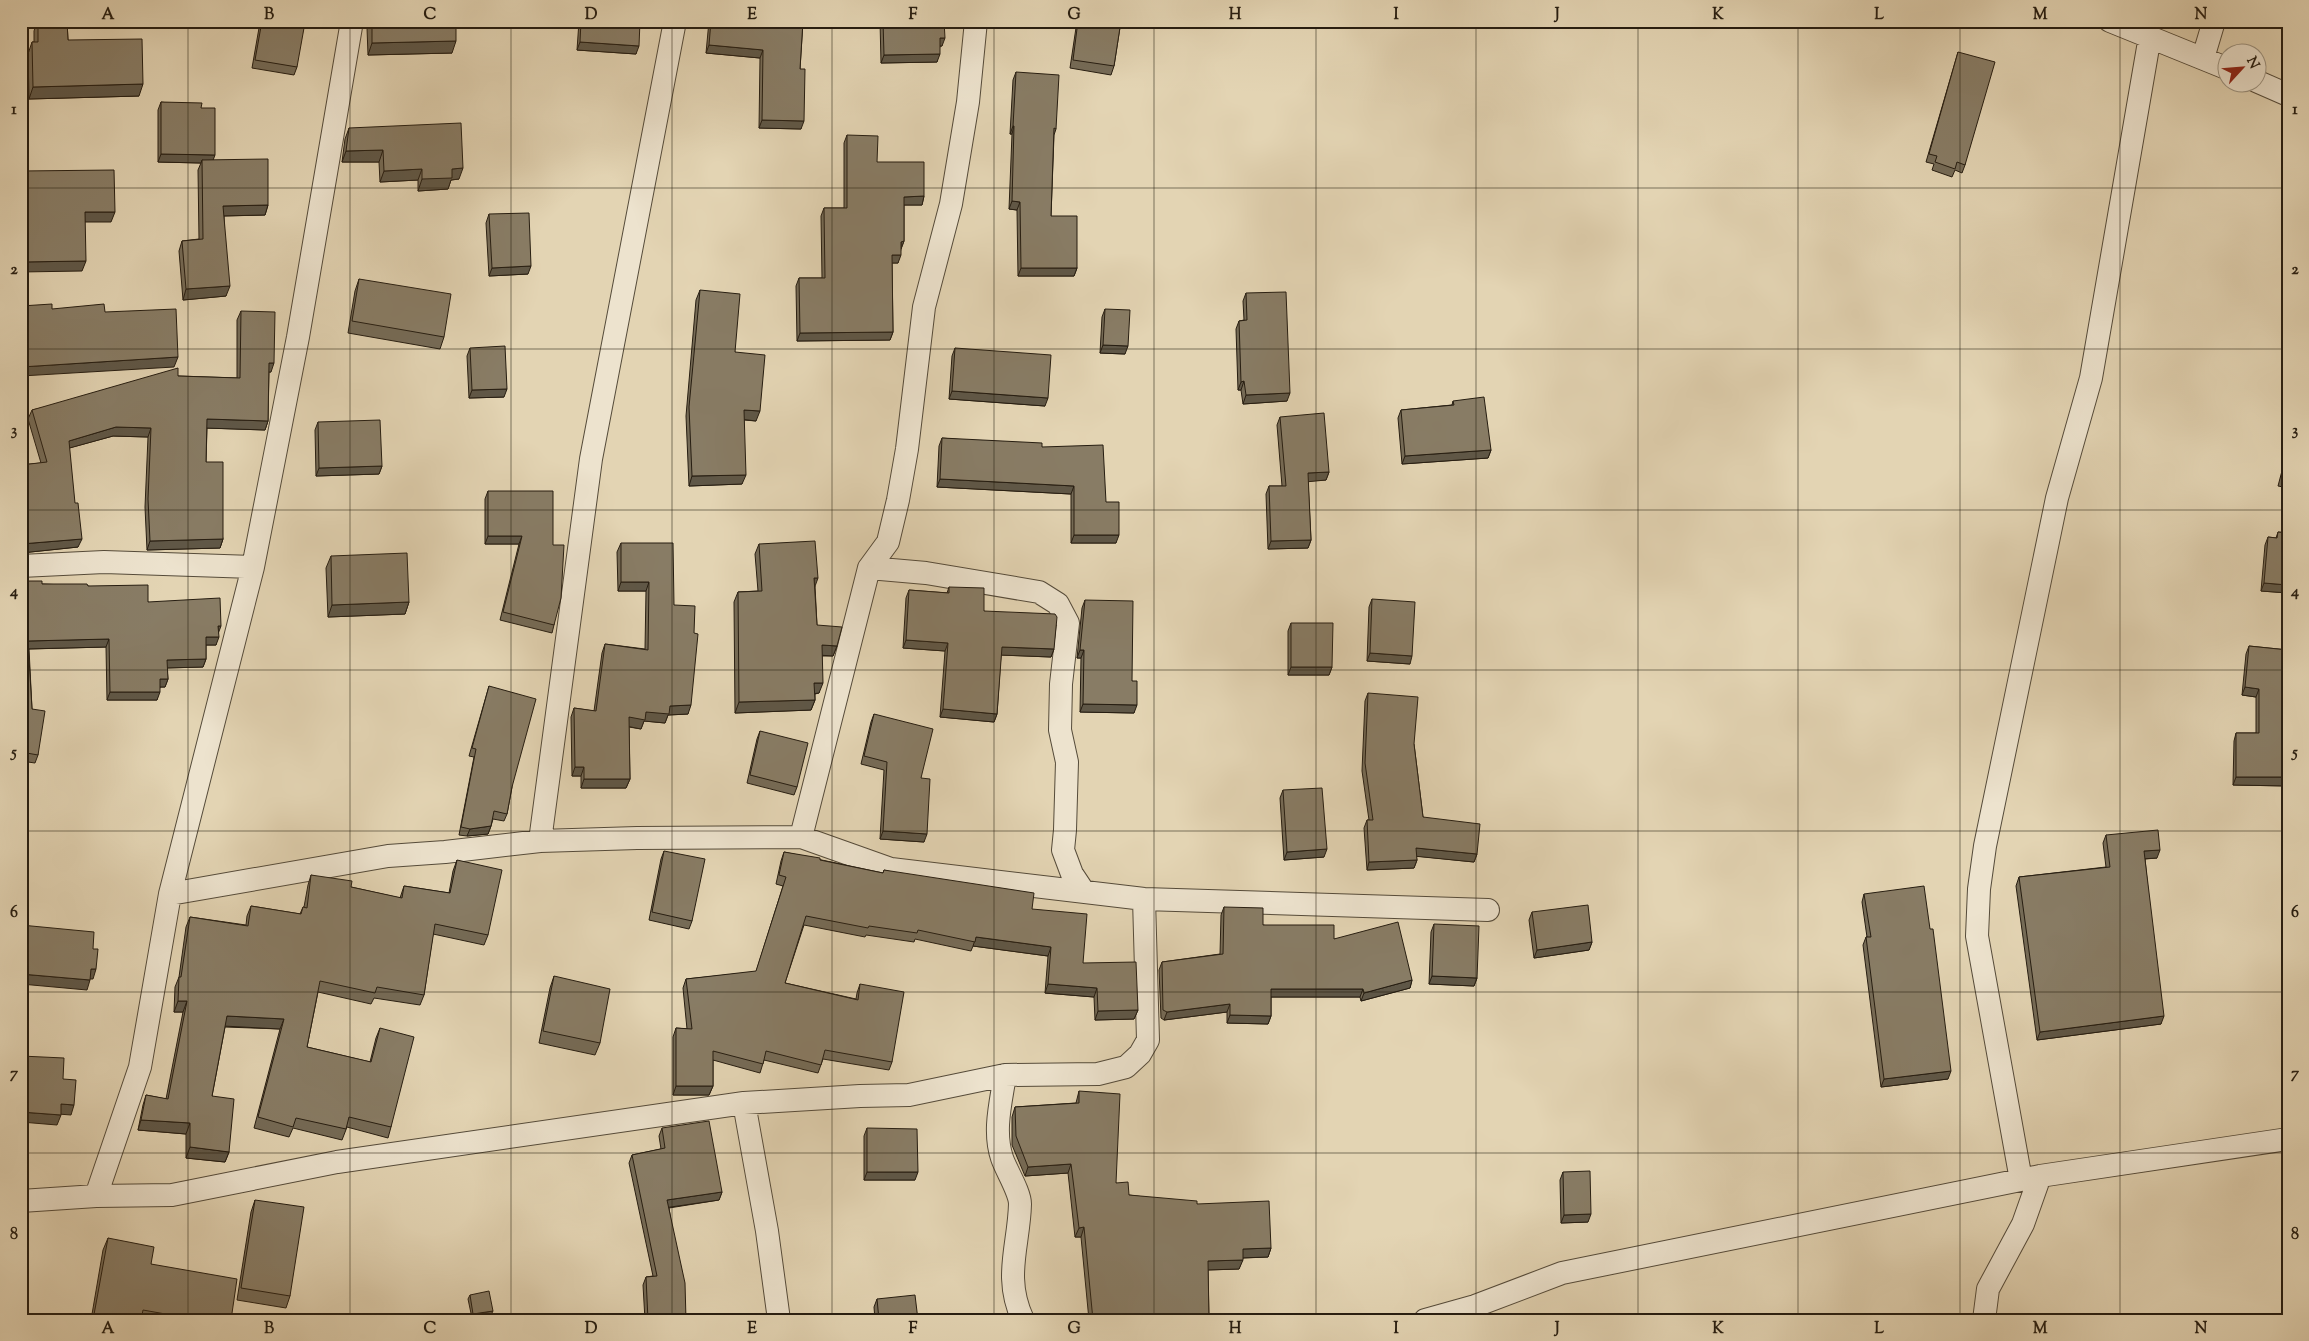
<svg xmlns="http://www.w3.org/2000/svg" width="2309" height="1341" font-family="'Sorts Mill Goudy',serif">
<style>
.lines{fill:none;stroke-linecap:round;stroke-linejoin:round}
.street-casing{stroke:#554b3a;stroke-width:24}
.street{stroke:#ede3ce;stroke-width:22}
.wall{fill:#756b57;stroke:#261d11}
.shaded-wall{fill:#5f5747;stroke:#261d11}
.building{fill:#887c65;stroke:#261d11}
.grid{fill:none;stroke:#261d11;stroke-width:1;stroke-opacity:0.55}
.neatline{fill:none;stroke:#261d11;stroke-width:2}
.grid-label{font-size:16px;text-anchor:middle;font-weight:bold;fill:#261d11}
</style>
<rect width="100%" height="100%" fill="#e3d4b3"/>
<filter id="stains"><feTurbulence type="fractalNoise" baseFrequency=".004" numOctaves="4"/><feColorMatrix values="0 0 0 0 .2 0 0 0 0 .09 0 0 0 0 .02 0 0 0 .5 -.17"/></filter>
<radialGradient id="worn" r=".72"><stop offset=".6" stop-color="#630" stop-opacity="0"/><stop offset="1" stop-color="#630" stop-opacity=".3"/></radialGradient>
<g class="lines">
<defs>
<path id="street" d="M2110,21L2226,68
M2203,58L2214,21
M2256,81L2288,95
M21,566L104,562L253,567
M869,568L926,573L1039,592L1058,604L1068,623L1061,684L1060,730L1067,762L1065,830L1063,850L1072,874L1084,892
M801,837L869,568L888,542L898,500L907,449L924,307L951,204L968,102L976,21
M540,841L591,459L675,21
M170,894L388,856L445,852L540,841L637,838L801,837L891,869L1144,899L1488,910
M1005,1075C1001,1102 993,1131 1002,1158C1006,1170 1020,1192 1020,1204C1019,1246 1003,1277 1023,1320
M744,1103L767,1231L779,1320
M2021,1180L1977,936L1979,889L1985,846L2057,498L2091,378L2150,36
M96,1196L140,1067L170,894L253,567L298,337L352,21
M21,1201L96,1196L172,1195L337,1162L744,1103L860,1096L909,1095L1005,1075L1098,1074L1126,1067L1140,1054L1148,1040L1144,899
M1425,1320L1475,1306L1562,1273L2040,1176L2288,1139
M1984,1320L1988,1289L2023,1224L2040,1176"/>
</defs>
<use href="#street" class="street-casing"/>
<use href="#street" class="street"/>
</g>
<path class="wall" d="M37,21H67L68,40L139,96L29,99L28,54L32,42H34V31Z
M262,21L297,67L294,75L252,68L259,28Z
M370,21H371L452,53L368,55L367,28Z
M579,21H640L636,54L577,50Z
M709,21H803L800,69L801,129L759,128L760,58L706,53Z
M880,21H944L942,46H940L937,62L881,63Z
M1077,21H1121L1114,66L1111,75L1070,68Z
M1958,52L1965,165L1962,173L1955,170L1952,177L1932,170L1934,164L1926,162Z
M1016,72L1056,129L1054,135L1051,216L1077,268L1074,276H1018L1017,210L1009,209L1012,134H1010L1013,80Z
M161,102L201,108L213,160L268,205L265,215L224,216L226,296L183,300L179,251L182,241L199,239L198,170L201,163L158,162V110Z
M349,128L459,179L451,180L448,189L418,191V180L380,182L379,162H342L345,139Z
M847,135L877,162L924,196L922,205H904V241L901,249L898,263H892L893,332L890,340L797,341L796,286L799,278H822L821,216L824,208H844V143Z
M489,214L528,274L489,276L486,223Z
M359,279L444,337L440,349L348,333L355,291Z
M700,290L735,352L756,421L744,420L742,484L689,486L686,416L696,300Z
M1246,293L1287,401L1243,404L1241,390H1238L1236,329L1239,321L1244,320L1243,301Z
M1105,309L1125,354L1100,353L1102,317Z
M241,311L271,372H269L268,421L265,430L207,428L206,462L223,539L220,548L147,550L145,507L148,437L113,436L69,448L78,547L21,553V465L41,463L28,419L32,410L178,376L237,378V320Z
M470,348L504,397L469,398L467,356Z
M955,348L1045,406L949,399L952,356Z
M1453,401L1491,450L1488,458L1402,464L1398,418L1401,410L1452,405Z
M1280,417L1329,472L1326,480L1308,481L1311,540L1308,548L1268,549L1266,494L1269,486H1282L1277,425Z
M318,422L382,466L379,474L316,476L315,430Z
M942,438L1042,447L1106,502L1116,543H1071V494L937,487L939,446Z
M2288,448V488L2278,486Z
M488,491L553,545L554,625L552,633L500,620L519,544H485V499Z
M2278,532L2288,533V593L2261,591L2265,545L2268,537L2276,538Z
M621,543L674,605L688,714L668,715L665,723L644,721L641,729L629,727L630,779L626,788H581V776H572L571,717L574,708L594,711L602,653L605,644L645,649L646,591H618L617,552Z
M759,544L815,586L817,625L837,646L833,656H822L819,693L815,694V700L811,710L735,713L734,602L738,592L758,591L755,554Z
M331,556L409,602L405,614L328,617L326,568Z
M21,581L42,584L88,586L148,602L218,633L216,645H206V659L203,667L167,668L168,679L165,687H160L157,700H107L106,647L29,649L32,709L38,755L35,763L21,761Z
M949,587L984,611L1054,649L1051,657L1001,655L997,714L994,722L940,717L945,651L903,648L906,598L909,590L947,593Z
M1372,599L1410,664L1367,661L1369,607Z
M1085,600L1132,681L1134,713L1080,712L1081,658H1077L1082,608Z
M1291,623L1332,667L1329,675H1288V631Z
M2249,646L2288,650V786L2233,785L2234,741L2236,733H2256V697L2242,695L2246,654Z
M489,686L512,787L507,814L504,821L493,819L491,826L488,834L467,836L459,835L474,757L469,756Z
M1368,693L1414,744L1423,817L1477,854L1474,862L1416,856L1417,860L1414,868L1367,870L1364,828L1367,820H1369L1362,771L1365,701Z
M874,714L921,778L924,842L880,839L884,770L861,764L871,722Z
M760,731L797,787L794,795L747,783L757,739Z
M1283,790L1324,857L1284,860L1280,798Z
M2106,835L2157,858L2145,859L2161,1024L2037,1040L2016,886L2019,877L2106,867L2103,843Z
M664,851L692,921L689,929L649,920L661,859Z
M784,852L883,873L884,870L1032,909L1083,963L1138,1010L1134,1019L1095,1020L1094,997L1045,993L1048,956L973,946L971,951L915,939L914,942L866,935L865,937L804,925L785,983L856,999L857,993L860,984L892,1062L889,1070L823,1059L818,1073L764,1060L760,1073L713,1060V1086L709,1095H673V1037L676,1028L687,1029L683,988L686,979L756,972L783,886L776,884L781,861Z
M457,860L488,935L484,945L433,934L424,995L420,1005L374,998L371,1004L318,992L307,1047L370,1062L376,1038L380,1028L391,1127L388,1138L347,1127L342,1140L293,1128L289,1137L254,1128L280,1029L225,1027L212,1096L229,1152L225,1162L186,1158V1134L138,1130L143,1105L146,1095L166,1099L183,1012H174L175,987L179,977L186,927L190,917L246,925L247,916L251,906L300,914L303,907H304L308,885L311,875L351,887L400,898L404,886L449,893L453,871Z
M1864,894L1948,1079L1881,1087L1863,945L1866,937H1867L1862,902Z
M1224,907L1263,925L1334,939L1412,980L1410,988L1361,1001L1360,997H1271V1016L1268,1024L1227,1023V1012L1164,1020L1161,1018L1159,970L1162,962L1220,954L1221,915Z
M1532,912L1592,942L1589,950L1534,958L1529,920Z
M1434,924L1477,978L1474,986L1429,984L1431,932Z
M554,976L600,1043L595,1055L539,1043L550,988Z
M1079,1091L1116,1183L1129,1195L1197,1204L1271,1248L1268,1257L1243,1258L1239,1269L1208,1270L1209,1320H1089L1081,1237H1075L1068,1173L1025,1176L1012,1145V1117L1015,1107L1076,1103Z
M662,1128L722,1192L719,1200L669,1208L686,1320H645L643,1285L646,1277L653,1276L629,1163L632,1155L661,1149L659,1136Z
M867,1128L915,1180H864V1136Z
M1563,1172L1588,1222L1561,1223L1560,1180Z
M255,1200L290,1296L286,1308L237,1300L251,1212Z
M108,1238L151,1264L231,1320H91L103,1250Z
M470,1295L491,1315L472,1318L468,1299Z
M877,1299L918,1320H875L874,1307Z"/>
<path class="shaded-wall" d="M940,38H945L942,46H937Z
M456,41L452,53L368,55L372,43Z
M580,42L639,46L636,54L577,50Z
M709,45L763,50L760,58L706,53Z
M940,54L937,62L881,63L884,55Z
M143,84L139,96L29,99L33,87Z
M762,120L804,121L801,129L759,128Z
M1013,126H1014L1012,134H1010Z
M383,150L379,162H342L346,151Z
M161,154L215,155L212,163L202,160L201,163L158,162Z
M463,168L459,179L451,180L448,189L418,191L422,179L452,169Z
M422,169L418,180L380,182L384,171Z
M924,196L922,205H901L904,197Z
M1012,201L1020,202L1017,210L1009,209Z
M268,205L265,215L219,216L223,206Z
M85,212H115L111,222H81Z
M904,241L901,249V242Z
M892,255H901L898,263H889Z
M86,261L82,271L21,272V262Z
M531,266L528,274L489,276L492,268Z
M1021,268H1077L1074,276H1018Z
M230,286L226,296L183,300L186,289Z
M893,332L890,340L797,341L800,333Z
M1103,345L1128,346L1125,354L1100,353Z
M178,357L174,367L21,376V367Z
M269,363H274L271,372H266Z
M1244,381L1241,390H1238L1241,382Z
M507,389L504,397L469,398L472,390Z
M952,391L1048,398L1045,406L949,399Z
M1290,393L1287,401L1243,404L1246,395Z
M744,410L760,411L756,421L740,419Z
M207,419L268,421L265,430L204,428Z
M116,427L151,428L148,437L113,436L66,449L69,441Z
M1491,450L1488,458L1402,464L1405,456Z
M382,466L379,474L316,476L319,468Z
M1329,472L1326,480L1305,482L1308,473Z
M746,475L742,484L689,486L692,476Z
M940,479L1074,486L1071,494L937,487Z
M1074,535H1119L1116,543H1071Z
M488,536H522L519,544H485Z
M82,539L78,547L21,553V544Z
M223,539L220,548L147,550L150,541Z
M1311,540L1308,548L1268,549L1271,541Z
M814,578H818L814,589Z
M621,582H649L646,591H618Z
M2264,583L2288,585V593L2261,591Z
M409,602L405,614L328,617L332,605Z
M218,626H221L218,634Z
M206,637H219L216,645H203Z
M109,639L106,647L25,649L28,641Z
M906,640L948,643L945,651L903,648Z
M822,645L837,646L833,656L818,655Z
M1002,647L1054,649L1051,657L999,655Z
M1080,650H1084L1081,658H1077Z
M1370,653L1412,656L1410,664L1367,661Z
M206,659L203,667L164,668L167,660Z
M1291,667H1332L1329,675H1288Z
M160,679H168L165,687H157Z
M814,683H823L819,693L811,694Z
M2245,687L2259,689L2256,697L2242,695Z
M110,692H160L157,700H107Z
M815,700L811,710L735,713L739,702Z
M1083,704L1137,705L1134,713L1080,712Z
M691,705L688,714L668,715L665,723L644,721L641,729L626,726L629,717L646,712L670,706Z
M943,709L997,714L994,722L940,717Z
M575,767H584L581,776H572Z
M2236,777H2288V786L2233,785Z
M584,779H630L626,788H581Z
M491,826L488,834L467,836L470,829Z
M883,831L927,834L924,842L880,839Z
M1416,848L1477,854L1474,862L1413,856Z
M1327,849L1324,857L1284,860L1287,852Z
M2160,850L2157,858L2141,859L2144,851Z
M1417,860L1414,868L1367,870L1369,862Z
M976,937L1051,947L1048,956L973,946Z
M1592,942L1589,950L1534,958L1537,950Z
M91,969H96L93,979H88Z
M21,974L90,980L87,990L21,984Z
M1432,976L1477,978L1474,986L1429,984Z
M1412,980L1410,988L1361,1001L1364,993Z
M1048,984L1097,988L1094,997L1045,993Z
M1271,989H1363L1360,997H1268Z
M178,1001H187L183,1012H174Z
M1230,1004L1227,1012L1164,1020L1167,1012Z
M1138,1010L1134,1019L1095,1020L1098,1011Z
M1230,1015L1271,1016L1268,1024L1227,1023Z
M227,1016L284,1019L280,1029L223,1026Z
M2164,1016L2161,1024L2037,1040L2040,1032Z
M1951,1071L1948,1079L1881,1087L1884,1079Z
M676,1086H713L709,1095H673Z
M61,1104L74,1105L71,1115L58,1114Z
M21,1112L61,1115L57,1125L21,1122Z
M141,1120L190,1123L186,1134L138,1130Z
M190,1147L229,1152L225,1162L186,1158Z
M1071,1164L1068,1173L1025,1176L1028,1167Z
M867,1172H918L915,1180H864Z
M722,1192L719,1200L664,1208L667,1200Z
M1591,1214L1588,1222L1561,1223L1564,1215Z
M1084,1227L1081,1237H1075L1079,1228Z
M1271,1248L1268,1257L1239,1258L1243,1249Z
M1243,1260L1239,1269L1205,1270L1208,1261Z
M493,1311L491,1315L472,1318L473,1314Z"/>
<path class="building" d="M38,21H67L68,40L142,39L143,84L33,87L32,42H38Z
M262,21H268L304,28L297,67L255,60Z
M372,21H456V41L372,43Z
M581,21H640L639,46L580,42Z
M711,21H803L800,69H805L804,121L762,120L763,50L709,45Z
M883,21H944L945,38H940V54L884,55Z
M1078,21H1121L1114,66L1073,60Z
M1958,52L1995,62L1965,165L1957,162L1955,169L1935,162L1937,156L1929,154Z
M1016,72L1059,75L1056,129L1054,128L1051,216H1077V268H1021L1020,202L1012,201L1014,126H1013Z
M161,102L202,103L201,108H215V155L161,154Z
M461,123L463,168L452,169V178L422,179V169L384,171L383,150L346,151L349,128Z
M847,135L878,136L877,162H924V196L904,197V241L901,242V255H892L893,332L800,333L799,278H825L824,208H847Z
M268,159V205L223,206L230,286L186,289L182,241L203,239L202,160Z
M114,170L115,212H85L86,261L21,262V171Z
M529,213L531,266L492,268L489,214Z
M359,279L451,294L444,337L352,321Z
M700,290L740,294L735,352L765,355L760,411L744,410L746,475L692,476L689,407Z
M1286,292L1290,393L1246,395L1244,381L1241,382L1239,321L1247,320L1246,293Z
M52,304V309L104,304L105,312L176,309L178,357L21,367V306Z
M1105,309L1130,310L1128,346L1103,345Z
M241,311L275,312L274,363H269L268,421L207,419L206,462H223V539L150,541L148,499L151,428L116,427L69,441L75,503H78L82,539L21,544V465L47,462L32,410L178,368V376L240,378Z
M505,346L507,389L472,390L470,348Z
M955,348L1051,355L1048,398L952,391Z
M1484,397L1491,450L1405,456L1401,410L1454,405L1453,401Z
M1324,413L1329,472L1308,473L1311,540L1271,541L1269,486H1286L1280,417Z
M380,420L382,466L319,468L318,422Z
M942,438L1042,443V447L1103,445L1106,502H1119V535H1074V486L940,479Z
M2288,451V479L2281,478Z
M488,491H553V545H564L561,598L554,625L503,612L522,536H488Z
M2278,532L2288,533V585L2264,583L2268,537L2277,538Z
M815,541L818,578H814L817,625L842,627L837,646L822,645L823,683H814L815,700L739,702L738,592L762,591L759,544Z
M621,543H673L674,605L695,606L694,633L698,634L691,705L670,706L669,714L646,712L645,720L629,717L630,779H584V767H575L574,708L596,711L605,644L648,650L649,582H621Z
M407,553L409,602L332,605L331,556Z
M21,581H42V584H87L88,586L148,585V602L220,598L221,626H218L219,637H206V659L167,660L168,679H160V692H110L109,639L28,641L32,709L45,711L38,755L21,752Z
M949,587L984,588V611L1055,614L1057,617L1054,649L1002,647L997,714L943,709L948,643L906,640L909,590L949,593Z
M1372,599L1415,602L1412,656L1370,653Z
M1085,600L1133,601L1132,681H1137V705L1083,704L1084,650H1080Z
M1291,623H1333L1332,667H1291Z
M2249,646L2288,650V777H2236V733H2259V689L2245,687Z
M489,686L536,699L512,787L507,814L494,811L491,826L470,829L461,827L476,749L472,748Z
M1368,693L1418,697L1414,744L1423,817L1480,824L1477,854L1416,848L1417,860L1369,862L1367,820H1373L1365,763Z
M874,714L933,729L921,778L930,779L927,834L883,831L887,762L864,756Z
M760,731L808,743L797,787L750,775Z
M1322,788L1327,849L1287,852L1283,790Z
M2158,830L2160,850L2144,851L2164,1016L2040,1032L2019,877L2110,867L2106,835Z
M664,851L705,859L692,921L652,912Z
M784,852L820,858V860L883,873L884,870L1034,893L1032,909L1087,914L1083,963L1136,962L1138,1010L1098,1011L1097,988L1048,984L1051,947L976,937L975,942L918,930L917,933L869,926L868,928L806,916L785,983L858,1000L860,984L904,992L892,1062L825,1050L821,1065L766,1051L763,1064L713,1051V1086H676V1028L692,1029L686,979L756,971L786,877L779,875Z
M457,860L502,870L488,935L435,924L424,995L377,987L375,993L320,981L307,1047L371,1062L380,1028L414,1037L391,1127L349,1117L346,1129L296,1118L293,1127L258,1117L284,1019L227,1016L212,1096L234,1099L229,1152L190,1147V1123L141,1120L146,1095L168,1099L187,1001H178L179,977H181L190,917L248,926L251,906L301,914L303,907L307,908L311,875L352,881L351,887L402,898L404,886L450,893Z
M1924,886L1930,929H1933L1951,1071L1884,1079L1866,937H1871L1864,894Z
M1588,905L1592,942L1537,950L1532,912Z
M1224,907L1263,908V925H1334V939L1398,922L1412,980L1364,993L1363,989H1271V1016L1230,1015V1004L1167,1012L1163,1010L1162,962L1223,954Z
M1434,924L1479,926L1477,978L1432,976Z
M21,925L94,932L93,949H98L96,969H91L90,980L21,974Z
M554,976L610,989L600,1043L543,1031Z
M21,1056L64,1058L63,1079L76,1080L74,1105L61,1104V1115L21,1112Z
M1079,1091L1120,1094L1116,1183L1128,1182L1129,1195L1197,1201V1204L1269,1201L1271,1248L1243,1249V1260L1208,1261L1209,1320H1093L1084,1227L1079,1228L1071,1164L1028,1167L1016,1136L1015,1107L1079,1103Z
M709,1121L722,1192L667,1200L685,1283L686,1320H648L646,1277L657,1276L632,1155L665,1148L662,1128Z
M867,1128L917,1129L918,1172H867Z
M1590,1171L1591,1214L1564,1215L1563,1172Z
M255,1200L304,1207L290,1296L241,1288Z
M108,1238L154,1247L151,1264L237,1279L231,1320H199L143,1310L141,1320H93Z
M489,1291L493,1311L473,1314L470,1295Z
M915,1295L918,1320H879L877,1299Z
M756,1316V1320H716Z"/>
<path class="grid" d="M188,21V1320M350,21V1320M511,21V1320M672,21V1320M832,21V1320M994,21V1320M1154,21V1320M1316,21V1320M1476,21V1320M1638,21V1320M1798,21V1320M1960,21V1320M2120,21V1320M21,188H2288M21,349H2288M21,510H2288M21,670H2288M21,831H2288M21,992H2288M21,1153H2288"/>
<rect width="2309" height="1341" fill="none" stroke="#e3d4b3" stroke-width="55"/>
<g transform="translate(2242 68) rotate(64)"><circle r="24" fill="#ede3ce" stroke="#9d9482"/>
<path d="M0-4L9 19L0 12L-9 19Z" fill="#8f2418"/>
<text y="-8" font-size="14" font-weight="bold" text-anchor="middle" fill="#261d11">N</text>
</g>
<rect x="28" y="28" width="2254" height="1286" class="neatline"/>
<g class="grid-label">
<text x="108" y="19">A</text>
<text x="269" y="19">B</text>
<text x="430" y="19">C</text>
<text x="591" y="19">D</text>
<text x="752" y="19">E</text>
<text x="913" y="19">F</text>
<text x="1074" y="19">G</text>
<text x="1235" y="19">H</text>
<text x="1396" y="19">I</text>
<text x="1557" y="19">J</text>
<text x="1718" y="19">K</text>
<text x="1879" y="19">L</text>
<text x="2040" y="19">M</text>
<text x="2201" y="19">N</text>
<text x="14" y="114">1</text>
<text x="2295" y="114">1</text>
<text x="14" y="274">2</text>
<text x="2295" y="274">2</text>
<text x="14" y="435">3</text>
<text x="2295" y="435">3</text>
<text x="14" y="596">4</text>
<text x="2295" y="596">4</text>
<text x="14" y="757">5</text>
<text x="2295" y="757">5</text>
<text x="14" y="917">6</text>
<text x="2295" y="917">6</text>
<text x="14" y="1078">7</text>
<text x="2295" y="1078">7</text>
<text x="14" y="1239">8</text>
<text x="2295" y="1239">8</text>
<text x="108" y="1333">A</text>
<text x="269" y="1333">B</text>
<text x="430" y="1333">C</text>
<text x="591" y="1333">D</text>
<text x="752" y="1333">E</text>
<text x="913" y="1333">F</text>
<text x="1074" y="1333">G</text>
<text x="1235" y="1333">H</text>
<text x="1396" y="1333">I</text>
<text x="1557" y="1333">J</text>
<text x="1718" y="1333">K</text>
<text x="1879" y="1333">L</text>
<text x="2040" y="1333">M</text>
<text x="2201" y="1333">N</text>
</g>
<rect width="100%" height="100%" filter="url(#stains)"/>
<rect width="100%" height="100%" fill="url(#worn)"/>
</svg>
